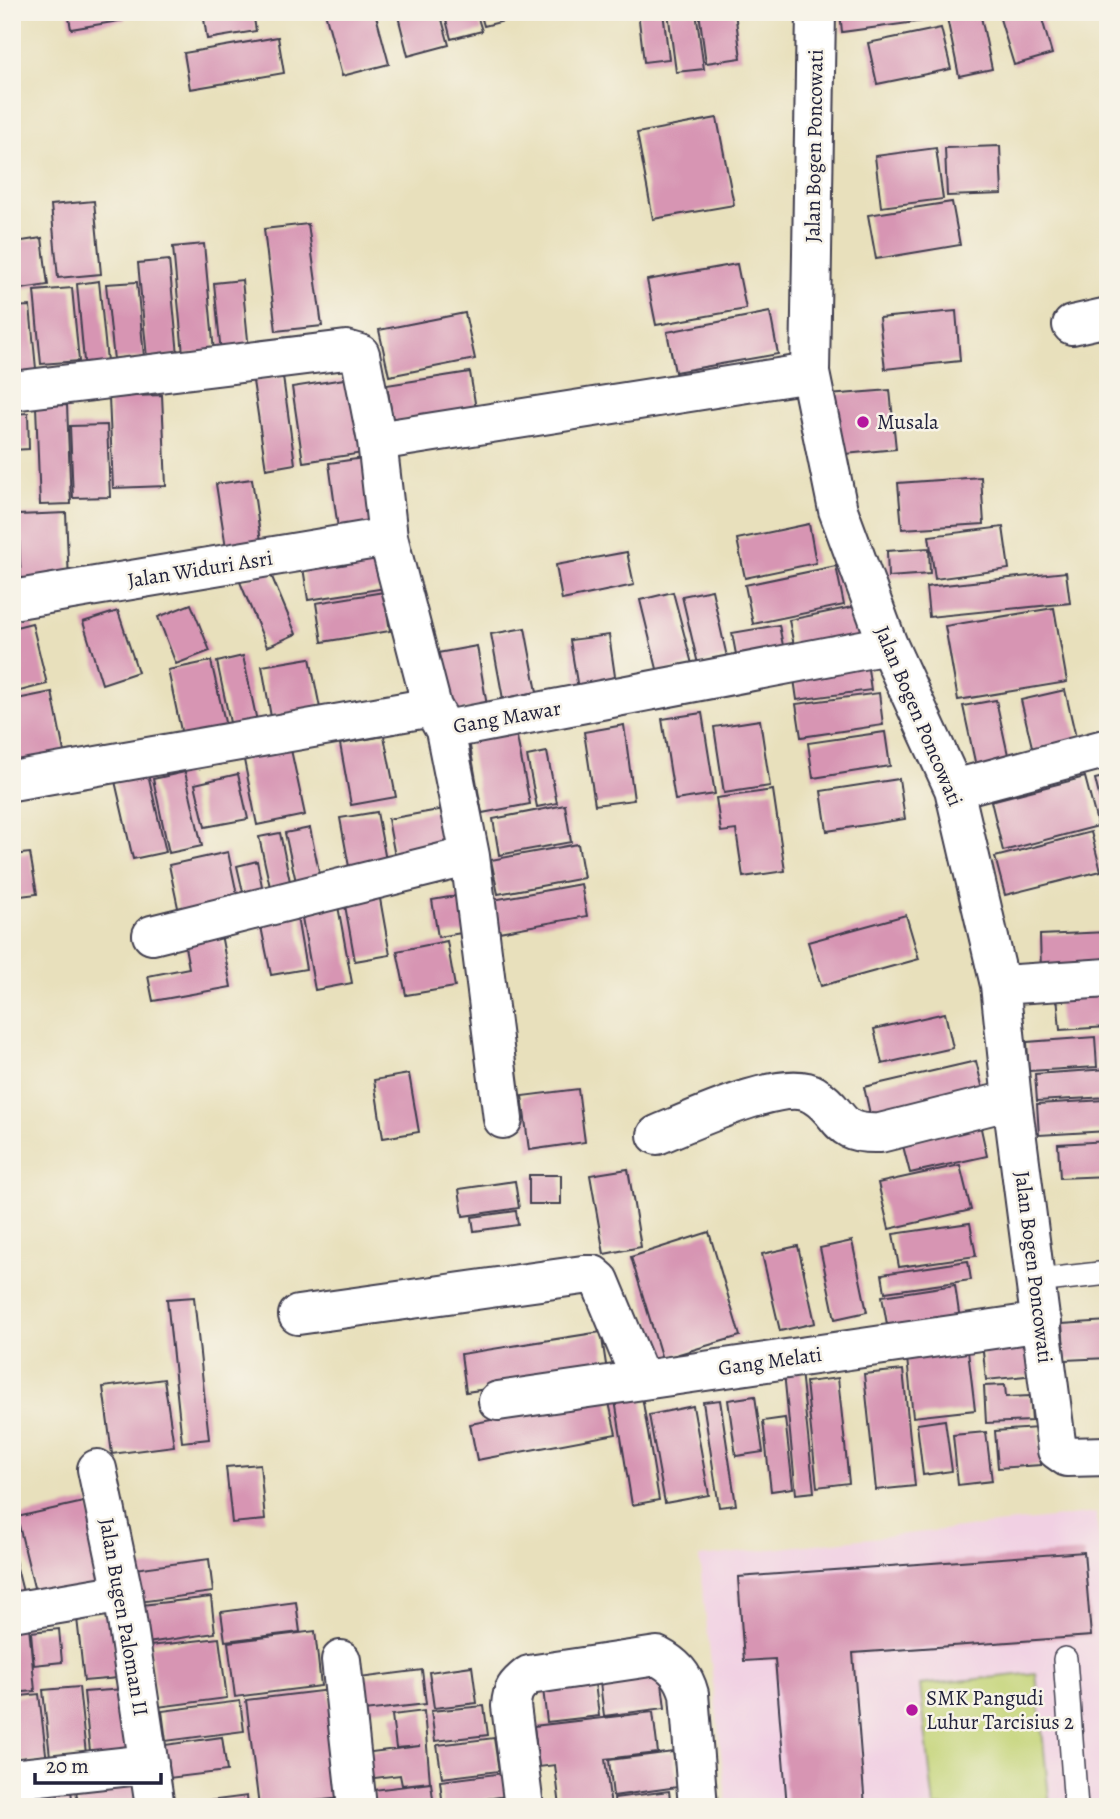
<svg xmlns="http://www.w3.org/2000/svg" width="1120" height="1819" font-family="Alegreya,serif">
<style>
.built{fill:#f1d0e3}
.green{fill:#c2d375;stroke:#727a58;stroke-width:2}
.building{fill:#d795b3}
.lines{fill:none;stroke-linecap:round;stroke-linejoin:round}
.service-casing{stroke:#403e4e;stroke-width:26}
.minor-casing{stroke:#403e4e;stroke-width:42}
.service{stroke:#fff;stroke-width:23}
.minor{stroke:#fff;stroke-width:38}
.poi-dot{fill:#b5179e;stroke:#f7f3e8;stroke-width:2.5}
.labels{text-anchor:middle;stroke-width:5;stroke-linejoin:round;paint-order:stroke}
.street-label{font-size:21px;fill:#22223b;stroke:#f7f3e8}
.poi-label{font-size:21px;fill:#22223b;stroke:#f7f3e8;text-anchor:start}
</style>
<rect width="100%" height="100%" fill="#f7f3e8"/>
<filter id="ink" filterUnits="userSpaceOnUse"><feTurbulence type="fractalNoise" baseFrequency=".0143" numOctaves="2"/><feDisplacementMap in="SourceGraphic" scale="14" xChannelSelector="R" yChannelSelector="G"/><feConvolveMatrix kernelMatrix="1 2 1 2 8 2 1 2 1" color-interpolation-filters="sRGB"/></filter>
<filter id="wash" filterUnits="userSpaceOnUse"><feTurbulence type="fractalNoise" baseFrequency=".00686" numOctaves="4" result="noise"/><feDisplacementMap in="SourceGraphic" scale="28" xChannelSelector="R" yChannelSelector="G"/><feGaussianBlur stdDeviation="1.57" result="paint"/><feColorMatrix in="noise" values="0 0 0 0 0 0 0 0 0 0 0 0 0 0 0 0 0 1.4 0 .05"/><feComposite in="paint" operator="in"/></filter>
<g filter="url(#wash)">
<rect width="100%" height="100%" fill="#e8e0bc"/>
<path class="built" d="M1096,1513L1108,1614V1807H727L699,1557Z"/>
<path class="green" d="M1036,1673L1050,1807H934L920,1685Z"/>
<g id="blocks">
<path class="building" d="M68,12H124L125,20L71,29Z
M203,12H253L256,31L207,39Z
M325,12H375L389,64L342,76Z
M397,12H440L449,45L408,56Z
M444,12H476L482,31L451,39Z
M480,12H527L528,15L484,26Z
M638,12H663L669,59L644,62Z
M668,12H696L704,69L676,72Z
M699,12H735L741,58L706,63Z
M840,12H930L931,20L842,32Z
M980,12L992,69L959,76L947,18Z
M998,12H1040L1052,54L1014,65Z
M941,28L951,69L877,84L868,43Z
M278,37L284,73L190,89L184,53Z
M717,118L734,205L653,219L637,133Z
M1000,146L1002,194L947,196L945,148Z
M936,148L943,199L881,207L875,156Z
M94,201L101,274L58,278L51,205Z
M952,202L960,245L876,259L868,215Z
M308,224L322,326L276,331L264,229Z
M42,238L48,285L21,289L15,242Z
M204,244L214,352L183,354L173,247Z
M169,260L178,355L147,358L138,263Z
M737,264L746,309L656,325L647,280Z
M242,280L249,350L221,353L214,283Z
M99,281L108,371L85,372L77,284Z
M137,282L144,357L114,360L106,284Z
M72,288L79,361L41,364L34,291Z
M30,306L37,379L12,381V307Z
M956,311L960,361L885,369L879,318Z
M770,312L778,354L675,372L667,332Z
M465,313L475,359L389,376L379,330Z
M470,372L476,409L393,422L387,385Z
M283,377L295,464L266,469L253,381Z
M351,378L363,453L303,462L292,387Z
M890,390L896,449L835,455L829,395Z
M162,395L166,486L113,488L109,397Z
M67,405L71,504L40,505L36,406Z
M28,413L29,449L12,450V414Z
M107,425L110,497L73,498L70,426Z
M364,458L374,532L339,536L329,463Z
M981,477L984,524L902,529L898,483Z
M252,479L262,548L227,554L216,484Z
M66,513L69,581L21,582L18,515Z
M809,524L816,563L745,578L737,539Z
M1003,527L1009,569L935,579L929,536Z
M929,548L930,574L888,577L887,551Z
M381,549L386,588L308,600L302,561Z
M627,552L634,585L562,600L556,565Z
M836,566L844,605L753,624L745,585Z
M269,570L296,634L267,647L240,582Z
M1066,572L1070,603L929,617L926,587Z
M712,590L727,657L698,664L682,596Z
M384,592L390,631L322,642L316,603Z
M673,592L692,664L658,673L640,600Z
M191,604L210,651L176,664L158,617Z
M857,606L864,642L796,656L789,620Z
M1054,608L1067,682L958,700L945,626Z
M118,611L138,672L102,684L83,622Z
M32,623L47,684L12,693V628Z
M779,625L785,656L738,665L732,633Z
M525,628L537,692L503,699L491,634Z
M609,635L617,690L579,695L570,640Z
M477,646L487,706L443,714L432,654Z
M243,656L258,726L232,732L217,662Z
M310,658L320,708L271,717L262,666Z
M211,661L227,731L183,740L168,670Z
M867,662L871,690L797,700L793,672Z
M1065,690L1077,742L1033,751L1021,700Z
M52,692L66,762L19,772L12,737V700Z
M879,693L883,725L801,737L796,704Z
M996,700L1010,764L977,771L963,706Z
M702,713L715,794L675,800L662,719Z
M760,720L770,786L724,793L714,727Z
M624,725L634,800L595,805L584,732Z
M516,732L530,804L482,813L469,741Z
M885,732L890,766L813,778L808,743Z
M384,736L396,797L351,805L340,744Z
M290,745L305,815L257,825L243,755Z
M547,752L557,803L537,807L527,756Z
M185,772L202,846L169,853L153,779Z
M148,774L166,852L133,859L115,781Z
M238,774L248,819L205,827L195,784Z
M1108,776V828H1107L1095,779Z
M1085,777L1098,826L1003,851L991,801Z
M899,779L905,819L827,831L821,791Z
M773,790L785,871L743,877L736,830L721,832L716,798Z
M565,805L571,842L499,855L493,819Z
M450,808L458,850L396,862L388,819Z
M377,812L387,866L350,872L340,818Z
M310,828L321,881L297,886L285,833Z
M1091,832L1101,871L1005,895L995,857Z
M280,833L292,891L272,896L259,837Z
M578,844L584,878L498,894L491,860Z
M228,852L239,904L180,917L169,865Z
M30,853L37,894L12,897V855Z
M257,861L265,901L246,905L237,866Z
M581,884L587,916L499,932L493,900Z
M379,893L390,955L355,961L344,900Z
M467,894L473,931L438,937L432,900Z
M338,906L352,983L315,990L301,912Z
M296,911L306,969L271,975L259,917Z
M906,915L919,959L821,986L808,942Z
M220,929L231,987L153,1001L148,976L189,968L183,936Z
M1108,932V967L1041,970L1040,935Z
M447,941L455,987L406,995L397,951Z
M1108,992V1027L1060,1030L1057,995Z
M945,1013L953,1048L882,1064L874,1029Z
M1095,1037L1097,1067L1029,1071L1027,1042Z
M976,1061L985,1098L872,1123L864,1087Z
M1108,1069V1097L1037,1101L1035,1074Z
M409,1074L419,1132L383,1138L374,1080Z
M578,1089L585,1142L529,1150L522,1096Z
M1105,1100L1108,1131L1039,1135L1037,1104Z
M980,1124L987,1156L910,1173L902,1142Z
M1108,1141V1176L1060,1178L1058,1144Z
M960,1165L971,1210L889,1229L878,1183Z
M628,1169L641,1247L604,1254L590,1175Z
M529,1175H561V1204H529Z
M515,1181L519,1208L463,1216L459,1189Z
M516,1211L518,1225L474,1231L472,1217Z
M970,1223L976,1256L899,1267L893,1234Z
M709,1232L740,1336L662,1359L631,1257Z
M852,1241L867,1312L835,1319L820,1248Z
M798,1246L815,1323L780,1331L762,1254Z
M968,1261L971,1280L885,1292L882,1274Z
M955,1285L960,1320L888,1330L882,1296Z
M194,1297L209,1439L182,1442L167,1299Z
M1108,1321V1358L1065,1360L1062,1324Z
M601,1332L607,1371L466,1392L461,1354Z
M1030,1337L1035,1375L986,1380L982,1342Z
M968,1351L975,1410L913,1417L907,1358Z
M903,1370L915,1486L876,1490L864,1374Z
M801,1371L814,1492L796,1494L784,1372Z
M838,1378L849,1483L817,1487L806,1382Z
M164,1379L174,1446L112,1454L103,1387Z
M1005,1385L1006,1397L1030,1396L1032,1421L986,1423L984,1386Z
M641,1390L659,1500L632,1505L614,1394Z
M755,1396L763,1452L736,1456L728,1400Z
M608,1398L616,1434L477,1460L470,1424Z
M720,1400L736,1505L719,1507L703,1402Z
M693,1406L709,1495L665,1503L649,1415Z
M785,1418L793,1488L771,1491L763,1421Z
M945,1420L952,1471L923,1475L917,1424Z
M1038,1428L1041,1465L998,1468L995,1431Z
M986,1432L992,1481L958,1485L953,1435Z
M260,1464L265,1520L232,1523L226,1467Z
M88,1501L108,1588L38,1604L17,1517Z
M12,1548L25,1600L12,1603Z
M1084,1552L1091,1636L853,1653L865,1807H787L775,1659L744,1661L738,1577Z
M209,1559L213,1592L139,1602L134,1569Z
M211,1597L215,1633L147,1643L142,1605Z
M296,1602L300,1632L225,1641L221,1612Z
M111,1615L118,1678L84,1681L77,1618Z
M29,1626L35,1691L12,1693V1628Z
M59,1629L62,1662L34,1665L31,1632Z
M315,1631L321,1686L235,1697L228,1642Z
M219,1638L227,1698L158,1707L150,1646Z
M472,1666L477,1703L434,1708L429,1672Z
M422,1670L426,1704L364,1711L359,1678Z
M661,1675L665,1708L604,1716L600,1682Z
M595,1683L599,1716L547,1722L543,1689Z
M79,1687L86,1754L50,1757L43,1690Z
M124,1689L131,1757L91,1761L84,1692Z
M329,1690L342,1798L259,1807L246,1700Z
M39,1694L47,1762L12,1761V1697Z
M240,1701L244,1731L166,1741L162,1711Z
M484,1706L488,1735L435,1741L431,1711Z
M424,1711L430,1782L402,1785L400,1775L366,1779L363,1753L420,1746L396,1748L392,1715Z
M653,1712L658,1753L605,1759L611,1807H560L555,1765L539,1767L534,1726Z
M222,1737L227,1771L169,1778L165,1745Z
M494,1738L499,1771L442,1778L437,1745Z
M673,1752L678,1787L613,1796L609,1760Z
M133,1772L137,1807H78L75,1779Z
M504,1773L507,1796L485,1799L486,1807H443L440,1781Z
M70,1782L73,1807H53L51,1784Z
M431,1783L434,1807H375L373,1790Z
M47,1787L50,1807H23L21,1791Z
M669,1791L671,1807H615L614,1798Z
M247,1796L248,1807H178L177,1805Z"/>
</g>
</g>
<g filter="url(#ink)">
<use href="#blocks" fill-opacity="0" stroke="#403e4e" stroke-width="2"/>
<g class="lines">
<defs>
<path id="service" d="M1037,1281L1108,1273
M1065,1659L1076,1807"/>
<path id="minor" d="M816,12L810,373L838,510L888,645L954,789L1000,985L1012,1100L1057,1450L1067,1457L1108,1456
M1072,325L1108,317
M12,391L346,350L360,354L377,441L388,537L432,707L445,730L888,645
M377,441L810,373
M12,600L388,537
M445,730L470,856L503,1119
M12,781L432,707
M954,789L1108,748
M152,935L470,856
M1000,985L1108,978
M657,1135C689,1122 785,1076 814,1095C844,1113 833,1135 880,1133L1012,1100
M298,1315L583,1275H593L600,1281L641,1380
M498,1401L1042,1322
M97,1469L123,1593L155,1807
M12,1612L123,1593
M341,1660L357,1807
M12,1779L149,1764
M524,1807L511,1706C512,1690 516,1685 529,1675L657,1656C674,1665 684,1675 689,1694L698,1807"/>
</defs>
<use href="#service" class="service-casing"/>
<use href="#minor" class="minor-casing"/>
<use href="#service" class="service"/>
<use href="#minor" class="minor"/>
</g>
</g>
<g class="poi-dot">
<circle cx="863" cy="422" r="7"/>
<circle cx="912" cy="1710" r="7"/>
</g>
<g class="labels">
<g class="street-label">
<text transform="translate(814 146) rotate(-89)" y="7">Jalan Bogen Poncowati</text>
<text transform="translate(200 569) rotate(-9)" y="7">Jalan Widuri Asri</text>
<text transform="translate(919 716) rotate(67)" y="7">Jalan Bogen Poncowati</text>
<text transform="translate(507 717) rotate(-10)" y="7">Gang Mawar</text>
<text transform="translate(1034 1267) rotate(83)" y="7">Jalan Bogen Poncowati</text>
<text transform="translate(770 1361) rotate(-8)" y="7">Gang Melati</text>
<text transform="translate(124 1617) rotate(80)" y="7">Jalan Bugen Paloman II</text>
</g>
<g class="poi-label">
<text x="877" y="429">Musala</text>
<text x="926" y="1705">SMK Pangudi<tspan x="926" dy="24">Luhur Tarcisius 2</tspan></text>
</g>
</g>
<rect width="1120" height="1819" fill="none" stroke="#f7f3e8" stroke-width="42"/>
<path d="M35 1773v10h126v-10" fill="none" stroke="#22223b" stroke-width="3.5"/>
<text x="46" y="1773" font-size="21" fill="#22223b" stroke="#f7f3e8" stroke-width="5" paint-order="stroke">20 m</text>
</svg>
